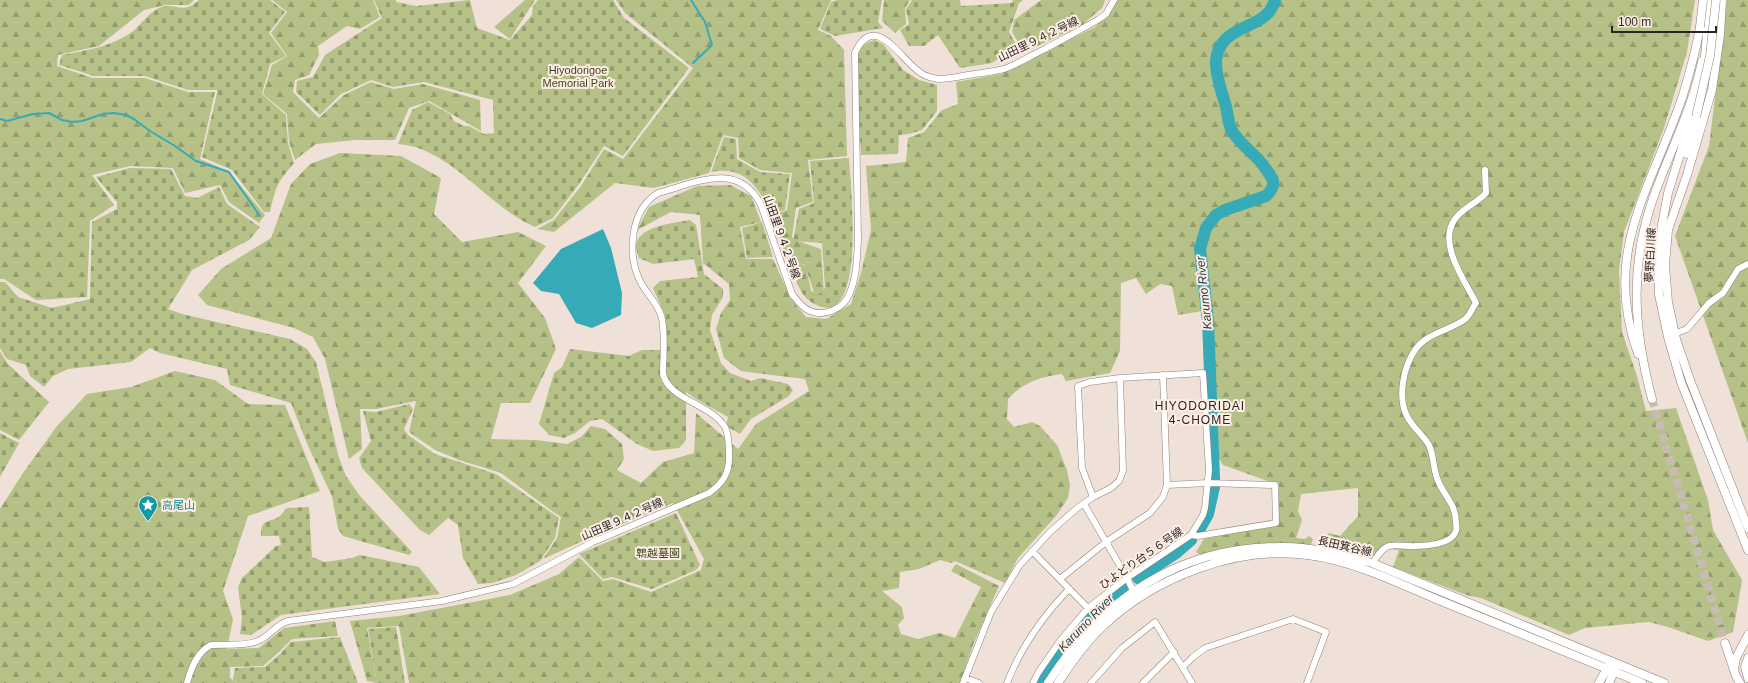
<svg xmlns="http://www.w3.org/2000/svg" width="1748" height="683" font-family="Helvetica,'Noto Sans JP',sans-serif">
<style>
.forest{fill:url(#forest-firs)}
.cemetery{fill:url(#cemetery-stones)}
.water{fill:#36abb7}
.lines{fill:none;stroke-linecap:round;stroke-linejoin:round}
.stream{stroke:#36abb7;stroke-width:2}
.river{stroke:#36abb7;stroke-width:12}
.tertiary-tunnel{stroke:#c9bbb4;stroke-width:8;stroke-dasharray:8 4;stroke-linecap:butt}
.minor-casing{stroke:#8e8078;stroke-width:7}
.tertiary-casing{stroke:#8e8078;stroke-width:9}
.minor{stroke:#fff;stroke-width:6}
.tertiary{stroke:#fff;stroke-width:8}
.tertiary-bridge-casing{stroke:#8e8078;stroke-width:9;stroke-linecap:butt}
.tertiary-bridge{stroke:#fff;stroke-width:8}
.labels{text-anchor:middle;stroke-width:4;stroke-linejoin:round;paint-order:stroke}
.street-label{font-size:11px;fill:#2b2522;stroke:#feeee5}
.park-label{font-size:11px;fill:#3d441b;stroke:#feeee5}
.culture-label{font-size:11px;fill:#0d838f;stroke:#feeee5;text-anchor:start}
.water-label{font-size:12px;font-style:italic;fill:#284144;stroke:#feeee5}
.neighbourhood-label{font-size:12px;letter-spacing:1px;fill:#2b2522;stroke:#feeee5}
</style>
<defs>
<pattern id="forest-firs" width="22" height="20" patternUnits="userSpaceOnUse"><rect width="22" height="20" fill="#b5c186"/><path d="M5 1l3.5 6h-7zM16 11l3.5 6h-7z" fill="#939d6d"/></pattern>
<pattern id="cemetery-stones" width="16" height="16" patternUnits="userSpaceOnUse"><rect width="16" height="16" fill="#b5c186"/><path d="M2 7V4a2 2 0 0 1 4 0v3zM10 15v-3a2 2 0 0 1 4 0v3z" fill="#939d6d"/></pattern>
</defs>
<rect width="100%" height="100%" fill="#f0e1d8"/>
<path class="forest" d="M0,0H194L189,5H165L144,10L99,46L58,55L57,66L93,78H145L188,92H215L200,159L228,171L265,215L259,223L229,202L220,185L185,193L173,168L130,166L92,175L114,205L90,221L87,297L36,300L4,279H0Z
M272,0H373L380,17L360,29L347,26L318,46L319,55L309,75L295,80L293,92L319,118L344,95L371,82L394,89L423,84L480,100L481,131L429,101L409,108L395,140H355L316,144L295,160L289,142L287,114L263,94L272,65L287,56L271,33L287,12Z
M525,0H535L510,39L494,27Z
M616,0H831L818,30L831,36L844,50L847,156L808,160L813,202L796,208L792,237L795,240L821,249L824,293L815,296L805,265L787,260L777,230L779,213L787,210L792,173L760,170L739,158L738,138L723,135L709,173L654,188L615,183L554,232L537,229L554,220L581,186L604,149L623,159L693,68L625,13Z
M884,0H910L905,8L906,24L895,33L882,21Z
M1041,0H1105L1102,8L1082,25L1003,62L1020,46L1012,32L1014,20Z
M1117,0H1695L1687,52L1664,128L1624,232L1619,270L1622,332L1637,376L1646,411L1676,408L1708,500L1713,530L1742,580L1733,632L1708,641L1668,627L1649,622L1585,628L1569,635L1481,598L1466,595L1393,567L1399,550L1389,549L1370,558L1343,551L1324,548L1317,544L1329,533L1340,536L1358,516V488L1301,494L1298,511L1302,520L1296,538L1305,539L1309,536L1313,539L1311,545L1283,543L1231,547L1202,556L1196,552L1204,539L1278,524L1279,485L1223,465L1218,457L1215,438L1203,311L1178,315L1172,286L1160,284L1146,294L1136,278L1121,283L1120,351L1110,373L1066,381L1062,374C1039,377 1024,382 1008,399L1007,419L1014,427L1032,422L1040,426L1057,445L1067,470L1070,485L1068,498L1056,516L1018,558L1005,583L955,561L951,563L940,560L919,569L900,572L899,588L882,591L902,607L904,618L898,625L901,634L918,639L939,633L955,638L981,587L951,571L956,564L999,586L973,645L960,683H409L399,626L367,628L377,683L367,681L350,621L399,616L510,595L559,574L579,557L603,581L613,579L651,592L701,570L704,559L673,503L600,533L543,559L557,538L561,517L552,511L501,473L459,460L435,450L409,432L416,401L376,409H360L362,449L349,459L325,359L313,337L294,328L207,305L198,295L221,269L271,238L291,184L310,164L340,153L401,156L441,178L434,214L462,242L518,232L546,246L518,283L545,318L556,349L530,403H501L491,439L536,440L567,444L581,437L591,426L605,429L622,444L624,459L617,470L641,483L663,462L694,453L696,413L738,449L756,424L809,391L805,379L741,371L724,358L716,329L721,313L730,300L729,284L703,263L700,215L671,212L637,230L649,207L697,186L730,185L751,196L761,222L740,227L746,259H773L791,299L806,317L826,319L851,304L861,273L871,230L866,166L906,162L908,138L924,132L942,110L958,104L956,82L1001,74L1095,27L1113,9Z
M1727,0H1748V443L1675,236L1709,146Z
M0,351L8,364L49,402L19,440L0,430Z
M175,371L215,380L248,404L285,405L320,491L248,516L223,591L233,619L227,649L259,648L284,628L335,621L338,636L292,639L278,653L263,666L230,667V678L237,683H0V509L23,473L57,426L87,394L131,387Z"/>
<path class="cemetery" d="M199,0H270L285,12L269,33L286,56L270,64L262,94L286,115L288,143L294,163C277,183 276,186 270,212H264L232,170L202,157L217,93V90H188L145,76H94L59,65L62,55C88,50 110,47 132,32C142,24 148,13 159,8C174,1 182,16 199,0Z
M374,0H396V2L416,6L470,0L477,28L510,40L532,15L533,6L538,0H613L624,18L689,68L623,156L604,146L579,184L553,218L535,227C489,208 450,147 398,144L412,110L428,102L450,114L454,121L464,126H469L484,134L494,133L493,100L424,82L393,87L371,80L341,94L320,115L296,92L297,81L313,77L325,55L382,18Z
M837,0H882L878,22L883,28L835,36L820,29L831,2Z
M912,0H960L961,6L1012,3L1013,0H1023L1019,3L1009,32L1017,46L992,63L960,68L938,35L924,46H909L900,30L909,24L906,9Z
M875,40L883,44L903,70L919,80L937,85V111L922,130L909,134L899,135L898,154L861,155L855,61C859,49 862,43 875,40Z
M724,137L736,139L737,159L760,172L790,174L785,210L772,214C758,187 745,165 711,172Z
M849,158C850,180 866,319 822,307C798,300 797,280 789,259L806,266L811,291L820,294L825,288L822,243L793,241L799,209L814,203L810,161Z
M130,168L171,169L185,196L197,198L219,187L227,204L260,227L249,240L192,270L168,309L182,314L290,339L307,349L316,362L339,458L346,476L360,496L412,552L409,555L343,536L338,529L332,496L308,446L291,403L230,385L227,369L160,353L150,348L131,362L68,369L53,376L44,387L30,376L26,365L7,359L0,348V282H5L18,297L52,308L90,299L92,222L117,209V202L96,177Z
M690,220L696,225L704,274L723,289V297L712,315L710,330L721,363L730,373L751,381L760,378L788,384L793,390L789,396L751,419L740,434L726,426L728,417L696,399L686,392V440L679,448L653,451L637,444L602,419L590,421L575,433L564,438L549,435L539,424L554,373L562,367L570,349L629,356L642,350H666L665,315L653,288L660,281L698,277L694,259L653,264L639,258C638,254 636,250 636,246C637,226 675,223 690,220Z
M762,222L773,257L747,258L742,228Z
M409,404L413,409L404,429L408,435L435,454L496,474L559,518L555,538L540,561L516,575L492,583L478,584L463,558L458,525L448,518L429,535L420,530L362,468L359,458L371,441L363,411L376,412Z
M0,433L19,443L0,477Z
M309,507L312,557L325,562L352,558L360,555L419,567L440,594L281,615L251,635L240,634L242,618L238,587L242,578L276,546L281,545L279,536H261C261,517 269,524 280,516C282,514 285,510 287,508Z
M676,513L700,565L696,570L652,589L612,577L603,579L579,554Z
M396,627L405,683H377L368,629Z
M340,637L358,683H238L233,680L235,668L265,667L280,654L291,642Z"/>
<path class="water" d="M603,229L611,248L622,293L621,315L592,328L576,323L559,294L541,291L533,283L561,249Z"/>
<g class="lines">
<path class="stream" d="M691,0L705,22L712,45L693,63
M0,119L7,121L33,114L49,113L62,120L72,122L82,121L103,114L114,113L126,115L134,119L150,131L175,146L196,161L229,172L260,216"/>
<path class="river" d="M1214,479L1208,321L1200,249L1206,228L1216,215L1225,210L1266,196C1271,191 1274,187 1273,180C1269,173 1264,166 1259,160C1250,151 1239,142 1232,131C1228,124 1228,115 1226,107C1219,81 1204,51 1234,33C1250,23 1269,21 1275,0
M1199,530L1208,514L1214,487
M1138,578L1176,553L1191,540
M1040,683L1059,649L1104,602L1124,588"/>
<path class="tertiary-tunnel" d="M1652,399L1725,643"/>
<defs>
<path id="minor" d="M1674,334L1687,329L1709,303L1723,293L1738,269L1748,264
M1167,485L1208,483L1275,485L1276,523L1198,536L1191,535
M1093,497L1082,468L1078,386L1090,382L1120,378
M1084,504L1127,578L1135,595
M1032,551L1088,608
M1372,563C1377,558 1381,548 1389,546C1398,544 1408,547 1416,546C1427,546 1450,544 1455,533C1457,530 1457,528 1456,524C1456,502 1443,496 1437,478C1433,467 1434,456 1429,445C1423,435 1412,427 1407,416C1397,397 1404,366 1415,350C1427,333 1448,331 1464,320C1471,315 1471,309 1476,303C1465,281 1437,243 1455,219C1463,208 1477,203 1486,193L1485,170
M1060,579L1106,542L1150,513L1163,497L1167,485L1163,375
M1183,667L1193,657L1205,648L1293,619L1326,632L1307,683
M965,678L979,683
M187,683C191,668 197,652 211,645C227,644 248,647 262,639C271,634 277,624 288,621L442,601L513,584L593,542L709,493C723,483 730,473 729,454C729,446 729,435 725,427C711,404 669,400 663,374C663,357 666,331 661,315C657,303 646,293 640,281C627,254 630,210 658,193C696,183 738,160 761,205L792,294C797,300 802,308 810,311C824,317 843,309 849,295C857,277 857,258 858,239L855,53C875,9 901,61 921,73C926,77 932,78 938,79C948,79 958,77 968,75C980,73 993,72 1004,69C1018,64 1030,56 1043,50C1061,40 1081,30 1099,19L1106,14L1114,0
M963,683L991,612L1019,566L1050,532L1076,509L1093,497L1111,488L1119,481L1123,471L1120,378L1203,373L1209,470L1205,508L1203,515L1191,535L1127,578L1088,608L1060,641L1038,673L1033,683
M1007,683C1021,647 1043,616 1069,589
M1091,683L1122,648L1155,622L1192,683
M1143,683L1174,652"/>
<path id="tertiary" d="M1722,0L1720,35L1712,90L1687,175L1668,230L1665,265L1668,302L1676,339L1690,380L1748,528
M1704,67L1710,0
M1696,102L1668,193L1662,225L1658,264L1659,295L1668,337L1681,382L1748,550
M1687,154L1696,120
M1638,354C1601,251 1652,188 1683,95C1690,72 1696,50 1700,27
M1652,399C1633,328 1629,263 1655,193C1671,149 1693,107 1702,61
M1725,643L1736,676L1740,683
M1748,658L1745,667L1748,678
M1734,669L1736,658L1748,635
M1048,683C1102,598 1181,546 1283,547C1313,547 1343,555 1372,563L1664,683
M1058,683C1071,663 1085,643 1103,626C1154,578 1236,545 1308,555C1354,561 1398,583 1441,601C1508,628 1575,656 1642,683
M1599,683L1609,665
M1609,683L1616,667"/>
</defs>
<use href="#minor" class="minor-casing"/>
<use href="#tertiary" class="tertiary-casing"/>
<use href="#minor" class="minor"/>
<use href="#tertiary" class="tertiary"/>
<defs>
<path id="tertiary-bridge" d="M1700,27L1703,0
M1696,117L1710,56L1716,0"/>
</defs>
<use href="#tertiary-bridge" class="tertiary-bridge-casing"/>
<use href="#tertiary-bridge" class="tertiary-bridge"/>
</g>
<defs>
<symbol id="sight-pin" viewBox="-11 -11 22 30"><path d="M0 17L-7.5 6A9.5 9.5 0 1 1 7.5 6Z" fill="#0f9aa8" stroke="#feeee5"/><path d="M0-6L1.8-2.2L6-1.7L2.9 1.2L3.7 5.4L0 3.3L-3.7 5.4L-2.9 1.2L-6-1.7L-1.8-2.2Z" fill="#fff"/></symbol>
</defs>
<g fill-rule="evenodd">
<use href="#sight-pin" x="137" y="494" width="22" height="30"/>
</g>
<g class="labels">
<g class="street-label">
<text transform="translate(1038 39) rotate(-26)" y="4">山田里９４２号線</text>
<text transform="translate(782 237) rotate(70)" y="4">山田里９４２号線</text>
<text transform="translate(1650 255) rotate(-87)" y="4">夢野白川線</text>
<text transform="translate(622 519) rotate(-24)" y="4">山田里９４２号線</text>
<text transform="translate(1345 546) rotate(13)" y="4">長田箕谷線</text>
<text transform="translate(1141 558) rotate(-35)" y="4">ひよどり台５６号線</text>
</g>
<g class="park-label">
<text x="578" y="74">Hiyodorigoe<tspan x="578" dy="13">Memorial Park</tspan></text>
<text x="658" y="557">鵯越墓園</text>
</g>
<g class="culture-label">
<text x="162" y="509">高尾山</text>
</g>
<g class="water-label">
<text transform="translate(1204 293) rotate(-96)" y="4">Karumo River</text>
<text transform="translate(1086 623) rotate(-46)" y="4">Karumo River</text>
</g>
<g class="neighbourhood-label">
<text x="1200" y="410">HIYODORIDAI<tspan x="1200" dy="14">4-CHOME</tspan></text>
</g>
</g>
<path d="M1612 26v6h104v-6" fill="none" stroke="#2b2522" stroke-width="2"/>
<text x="1618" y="26" font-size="12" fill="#2b2522" stroke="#feeee5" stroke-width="3" paint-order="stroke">100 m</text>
</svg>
